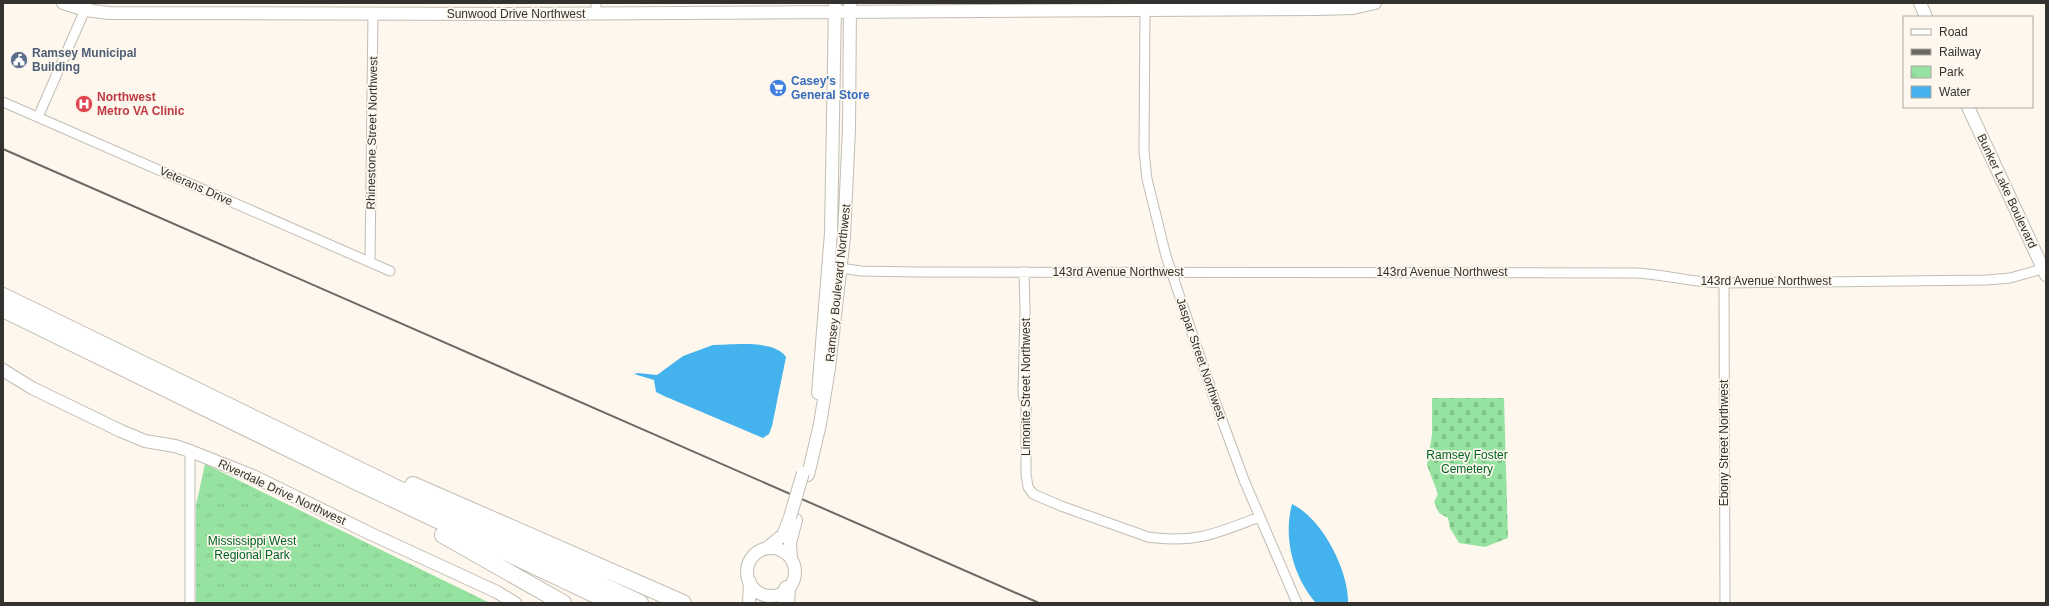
<svg xmlns="http://www.w3.org/2000/svg" width="2049" height="606" font-family="Helvetica,sans-serif">
<style>
.cemetery{fill:url(#cemetery-stones)}
.park{fill:url(#park-tufts)}
.water{fill:#44b2ec}
.lines{fill:none;stroke-linecap:round;stroke-linejoin:round}
.street-casing{stroke:#c2bdb4;stroke-width:11}
.secondary-casing{stroke:#c2bdb4;stroke-width:14}
.highway-casing{stroke:#c2bdb4;stroke-width:18}
.street{stroke:#fff;stroke-width:9}
.secondary{stroke:#fff;stroke-width:12}
.highway{stroke:#fff;stroke-width:16}
.rail{stroke:#6c6964;stroke-width:2}
.secondary-bridge-casing{stroke:#c2bdb4;stroke-width:14;stroke-linecap:butt}
.secondary-bridge{stroke:#fff;stroke-width:12}
.labels{text-anchor:middle;stroke-width:3.5;stroke-linejoin:round;paint-order:stroke}
.street-label{font-size:12px;fill:#34322e;stroke:#fdf7ee}
.service-label{font-size:12px;font-weight:bold;fill:#4e5e75;stroke:#fdf7ee;text-anchor:start}
.shop-label{font-size:12px;font-weight:bold;fill:#366cbe;stroke:#fdf7ee;text-anchor:start}
.health-label{font-size:12px;font-weight:bold;fill:#be3a42;stroke:#fdf7ee;text-anchor:start}
.park-label{font-size:12px;fill:#006323;stroke:#fdf7ee}
</style>
<defs>
<pattern id="cemetery-stones" width="16" height="16" patternUnits="userSpaceOnUse"><rect width="16" height="16" fill="#96e3a1"/><path d="M2 7V4a2 2 0 0 1 4 0v3zM10 15v-3a2 2 0 0 1 4 0v3z" fill="#82c38b"/></pattern>
<pattern id="park-tufts" width="24" height="20" patternUnits="userSpaceOnUse"><rect width="24" height="20" fill="#96e3a1"/><path d="M3 7l-1-3M5 7V3M7 7l1-3M15 17l-1-3M17 17v-4M19 17l1-3" fill="none" stroke="#82c38b"/></pattern>
</defs>
<rect width="100%" height="100%" fill="#fdf7ee"/>
<path class="cemetery" d="M1432,398H1504L1508,538L1485,547L1459,543L1450,528L1448,518L1439,513L1434,502L1438,494L1427,465L1432,435Z"/>
<path class="park" d="M205,464L490,603H196V505Z"/>
<path class="water" d="M713,345C732,345 775,339 786,357L772,426L769,434L763,438L664,396L656,392L654,380L634,374L638,373L657,375L683,356Z
M1292,504C1322,518 1349,571 1348,603H1316C1293,576 1283,538 1292,504Z"/>
<g class="lines">
<defs>
<path id="street" d="M596,3V14
M1145,10L1144,151L1147,179L1166,256L1215,401L1244,480L1297,603
M3,102L390,271
M38,117L88,3
M370,262L373,13
M840,268L861,271L916,272L1635,273C1665,274 1693,283 1724,283L1987,280L2010,278L2046,268
M1024,272L1025,311L1023,394L1026,407V474L1028,487L1033,494L1061,506L1148,537C1194,544 1218,533 1259,517
M1724,283L1725,603
M190,451V603"/>
<path id="secondary" d="M63,3L85,10L109,13L507,14L1317,9L1353,8L1375,3
M1920,3L1926,17
M1968,107L2046,275
M3,370L32,388L121,431L145,441L175,446L190,451L253,476L367,532L497,592L515,603
M818,393L831,233L835,4
M808,475L820,424L829,368L844,237L849,129L850,4
M767,548L783,535L789,520
M747 572a24 24 0 1 1 48 0a24 24 0 1 1-48 0Z
M791,559L790,543L796,520
M749,603L750,582"/>
<path id="highway" d="M3,296L425,502L640,603
M3,309L353,480L613,603
M413,485L683,603
M443,535L563,603
M786,603L787,589"/>
</defs>
<use href="#street" class="street-casing"/>
<use href="#secondary" class="secondary-casing"/>
<use href="#highway" class="highway-casing"/>
<use href="#street" class="street"/>
<use href="#secondary" class="secondary"/>
<use href="#highway" class="highway"/>
<path class="rail" d="M3,149L1039,603"/>
<defs>
<path id="secondary-bridge" d="M790,517L803,473"/>
</defs>
<use href="#secondary-bridge" class="secondary-bridge-casing"/>
<use href="#secondary-bridge" class="secondary-bridge"/>
</g>
<defs>
<symbol id="civic-disc" viewBox="-11 -11 22 22"><circle r="9.5" fill="#5c6f8a" stroke="#fdf7ee"/><path d="M-.6-6.5H3V-4.5H.6V-3L4-1V1h2V6H-6V1h2V-1L-.6-3ZM-1.2 2.5V6h2.4V2.5Z" fill="#fff"/></symbol>
<symbol id="supermarket-disc" viewBox="-11 -11 22 22"><circle r="9.5" fill="#3f7fe0" stroke="#fdf7ee"/><path d="M-6-5.5h2.5l.6 2H6L4.5 2H-2.5L-4.4-4H-6ZM-1.5 3.2a1.3 1.3 0 1 0 .1 0ZM3 3.2a1.3 1.3 0 1 0 .1 0Z" fill="#fff"/></symbol>
<symbol id="hospital-disc" viewBox="-11 -11 22 22"><circle r="9.5" fill="#e0444e" stroke="#fdf7ee"/><path d="M-5-5h3v3.5h4V-5h3V5h-3V1.5h-4V5h-3Z" fill="#fff"/></symbol>
</defs>
<g fill-rule="evenodd">
<use href="#civic-disc" x="9" y="50" width="20" height="20"/>
<use href="#supermarket-disc" x="768" y="78" width="20" height="20"/>
<use href="#hospital-disc" x="74" y="94" width="20" height="20"/>
</g>
<g class="labels">
<g class="street-label">
<text x="516" y="18">Sunwood Drive Northwest</text>
<text transform="translate(372 133) rotate(-89)" y="4">Rhinestone Street Northwest</text>
<text transform="translate(196 186) rotate(24)" y="4">Veterans Drive</text>
<text transform="translate(2007 191) rotate(65)" y="4">Bunker Lake Boulevard</text>
<text x="1118" y="276">143rd Avenue Northwest</text>
<text x="1442" y="276">143rd Avenue Northwest</text>
<text x="1766" y="285">143rd Avenue Northwest</text>
<text transform="translate(838 283) rotate(-84)" y="4">Ramsey Boulevard Northwest</text>
<text transform="translate(1201 359) rotate(71)" y="4">Jaspar Street Northwest</text>
<text transform="translate(1026 387) rotate(-90)" y="4">Limonite Street Northwest</text>
<text transform="translate(1724 443) rotate(-90)" y="4">Ebony Street Northwest</text>
<text transform="translate(282 492) rotate(25)" y="4">Riverdale Drive Northwest</text>
</g>
<g class="service-label">
<text x="32" y="57">Ramsey Municipal<tspan x="32" dy="14">Building</tspan></text>
</g>
<g class="shop-label">
<text x="791" y="85">Casey's<tspan x="791" dy="14">General Store</tspan></text>
</g>
<g class="health-label">
<text x="97" y="101">Northwest<tspan x="97" dy="14">Metro VA Clinic</tspan></text>
</g>
<g class="park-label">
<text x="1467" y="459">Ramsey Foster<tspan x="1467" dy="14">Cemetery</tspan></text>
<text x="252" y="545">Mississippi West<tspan x="252" dy="14">Regional Park</tspan></text>
</g>
</g>
<rect width="2049" height="606" fill="none" stroke="#34322e" stroke-width="8"/>
<rect x="1903" y="16" width="130" height="92" fill="#fdf7ee" stroke="#ada8a1"/>
<rect x="1911" y="29" width="20" height="6" fill="#ffffff" stroke="#ada8a1"/>
<text x="1939" y="36" font-size="12" fill="#34322e">Road</text>
<rect x="1911" y="49" width="20" height="6" fill="#6c6964" stroke="#ada8a1"/>
<text x="1939" y="56" font-size="12" fill="#34322e">Railway</text>
<rect x="1911" y="66" width="20" height="12" fill="url(#park-tufts)" stroke="#ada8a1"/>
<text x="1939" y="76" font-size="12" fill="#34322e">Park</text>
<rect x="1911" y="86" width="20" height="12" fill="#44b2ec" stroke="#ada8a1"/>
<text x="1939" y="96" font-size="12" fill="#34322e">Water</text>
</svg>
